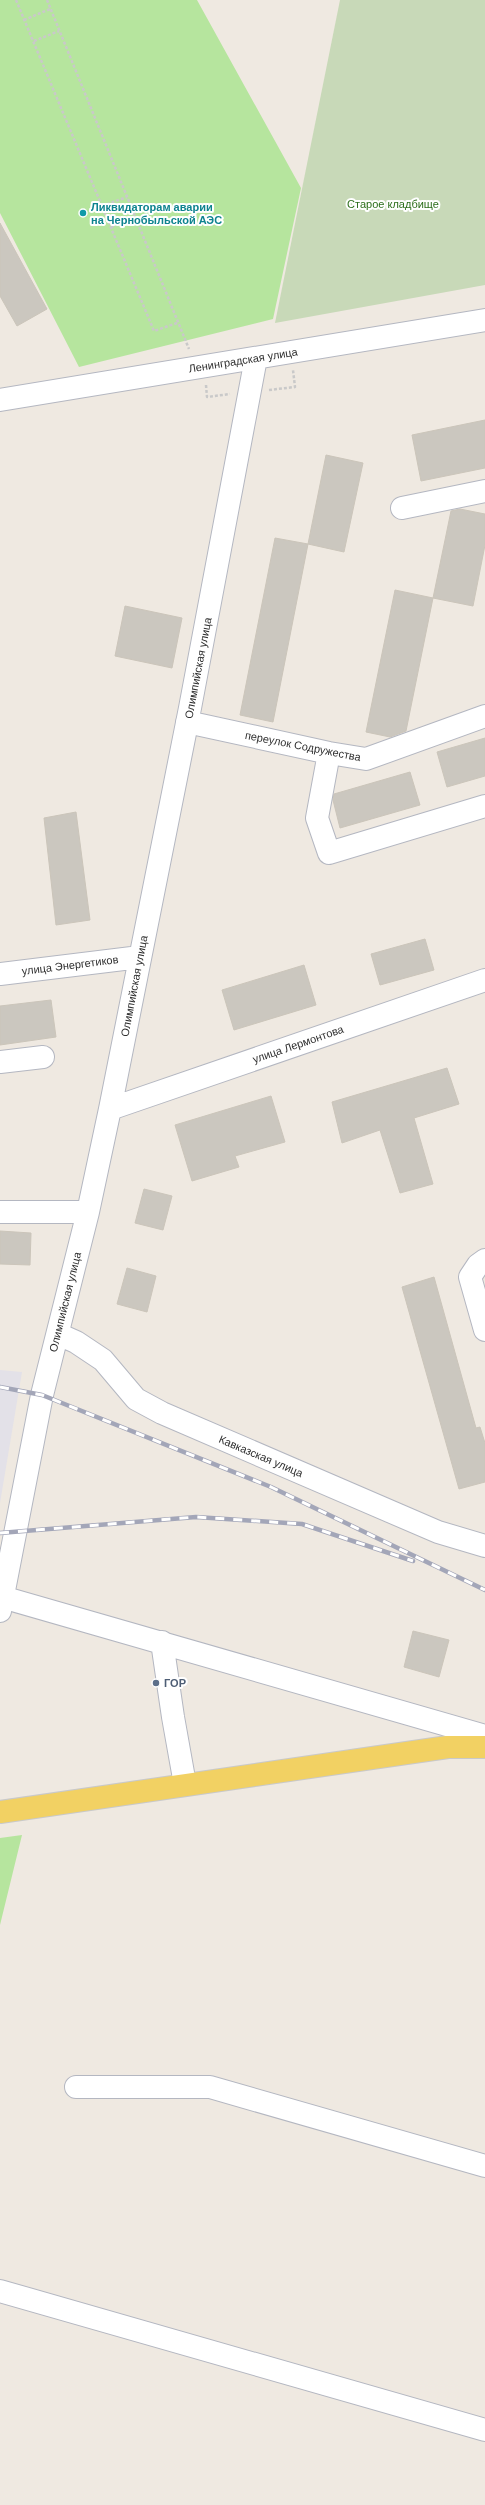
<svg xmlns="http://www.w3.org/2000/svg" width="485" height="2505" font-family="Arial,sans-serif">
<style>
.industrial{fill:#e3e1e8}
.green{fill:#b6e59e}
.cemetery{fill:#c8d9b8}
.building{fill:#cbc7bf;stroke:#cbc5ba}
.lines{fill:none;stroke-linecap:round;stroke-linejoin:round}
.minor-casing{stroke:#b4b7c1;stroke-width:24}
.major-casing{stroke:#c9c9c9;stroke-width:24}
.path{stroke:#c9c9c9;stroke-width:2.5;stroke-dasharray:3 2;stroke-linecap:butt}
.minor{stroke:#fff;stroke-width:22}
.major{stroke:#f2d163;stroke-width:22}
.rail-casing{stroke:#a3a6b8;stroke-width:4.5}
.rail{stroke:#fff;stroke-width:3;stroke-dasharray:9;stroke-linecap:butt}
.culture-dot{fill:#0f9aa8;stroke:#fff;stroke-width:1.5}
.service-dot{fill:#5c6f8a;stroke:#fff;stroke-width:1.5}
.labels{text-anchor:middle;stroke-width:4;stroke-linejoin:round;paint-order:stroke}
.park-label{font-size:11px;fill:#2c6e1b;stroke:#fff}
.culture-label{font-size:11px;font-weight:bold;fill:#0d838f;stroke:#fff;text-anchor:start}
.street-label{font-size:11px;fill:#2e2e2e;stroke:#fff}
.service-label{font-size:11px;font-weight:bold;fill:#4e5e75;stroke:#fff;text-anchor:start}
</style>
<rect width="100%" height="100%" fill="#efe9e1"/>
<path class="industrial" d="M0,1370L22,1372L0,1503Z"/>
<path class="green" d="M0,0H197L301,188L273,319L79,367L0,213Z
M22,1835L0,1925V1838Z"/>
<path class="cemetery" d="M340,0H485V285L275,323Z"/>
<path class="building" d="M0,223L47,309L17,326L0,296Z
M485,420V468L421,481L412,435Z
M326,455L363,463L344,552L308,544Z
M460,509L485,514V545L473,606L433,598L451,511Z
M275,538L308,544L273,722L240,715Z
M395,590L433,598L406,731L390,737L366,732Z
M125,606L182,618L172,668L115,656Z
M485,738V776L447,787L437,752Z
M410,772L420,805L340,828L333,800L334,794Z
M76,812L90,920L56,925L44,818Z
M425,939L434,970L380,985L371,954Z
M304,965L316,1005L234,1030L222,990Z
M51,1000L56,1037L0,1045V1006Z
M447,1068L459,1104L414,1118L433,1184L400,1193L380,1130L342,1143L332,1102Z
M271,1096L285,1142L235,1156L239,1167L192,1181L175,1125Z
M144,1189L172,1196L163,1230L135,1223Z
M0,1231L31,1233L30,1265L0,1264Z
M127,1268L156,1276L147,1312L117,1304Z
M434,1277L476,1428L480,1427L485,1443V1482L459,1489L402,1287Z
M413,1631L449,1640L439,1677L404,1667Z"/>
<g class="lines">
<defs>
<path id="minor" d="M0,400L485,320
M402,508L485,491
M187,722L329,753L366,759L485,716
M329,753L317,818L329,853L485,806
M0,974L140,957
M0,1062L43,1057
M110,1109L485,980
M0,1212H88
M485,1260L478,1265L470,1277L485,1330
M58,1334L76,1342L103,1360L136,1399L162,1413L438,1532L485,1546
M2,1597L485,1736
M0,1611L42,1395L88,1212L110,1109L190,708L256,358
M162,1642L173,1717L185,1784
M76,2087H210L485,2166
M0,2291L485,2430"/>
<path id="major" d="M0,1812L448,1747H485"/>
</defs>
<use href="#minor" class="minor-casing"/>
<use href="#major" class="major-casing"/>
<path class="path" d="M16,0L154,331L177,323
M47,0L189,349
M24,20L50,9
M34,41L59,31
M102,206L127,197
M111,227L135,218
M206,385L207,397L230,394
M269,390L295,387L293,370"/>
<use href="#minor" class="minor"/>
<use href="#major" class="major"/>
<defs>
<path id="rail" d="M0,1387L42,1395L271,1487L485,1590
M0,1533L196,1517L302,1524L413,1561"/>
</defs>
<use href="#rail" class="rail-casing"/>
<use href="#rail" class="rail"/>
</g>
<circle class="culture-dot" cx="83" cy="213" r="4"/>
<circle class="service-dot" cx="156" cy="1683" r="4"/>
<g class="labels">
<g class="park-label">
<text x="393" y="208">Старое кладбище</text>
</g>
<g class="culture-label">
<text x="91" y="211">Ликвидаторам аварии<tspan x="91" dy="13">на Чернобыльской АЭС</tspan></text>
</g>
<g class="street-label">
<text transform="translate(243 360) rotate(-9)" y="4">Ленинградская улица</text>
<text transform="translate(198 668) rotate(-79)" y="4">Олимпийская улица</text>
<text transform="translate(303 746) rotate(11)" y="4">переулок Содружества</text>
<text transform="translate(70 965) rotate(-7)" y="4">улица Энергетиков</text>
<text transform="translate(134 986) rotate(-79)" y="4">Олимпийская улица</text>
<text transform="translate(298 1044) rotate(-19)" y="4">улица Лермонтова</text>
<text transform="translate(65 1302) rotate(-76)" y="4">Олимпийская улица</text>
<text transform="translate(261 1456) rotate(23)" y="4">Кавказская улица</text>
</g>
<g class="service-label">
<text x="164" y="1687">ГОР</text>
</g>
</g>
</svg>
